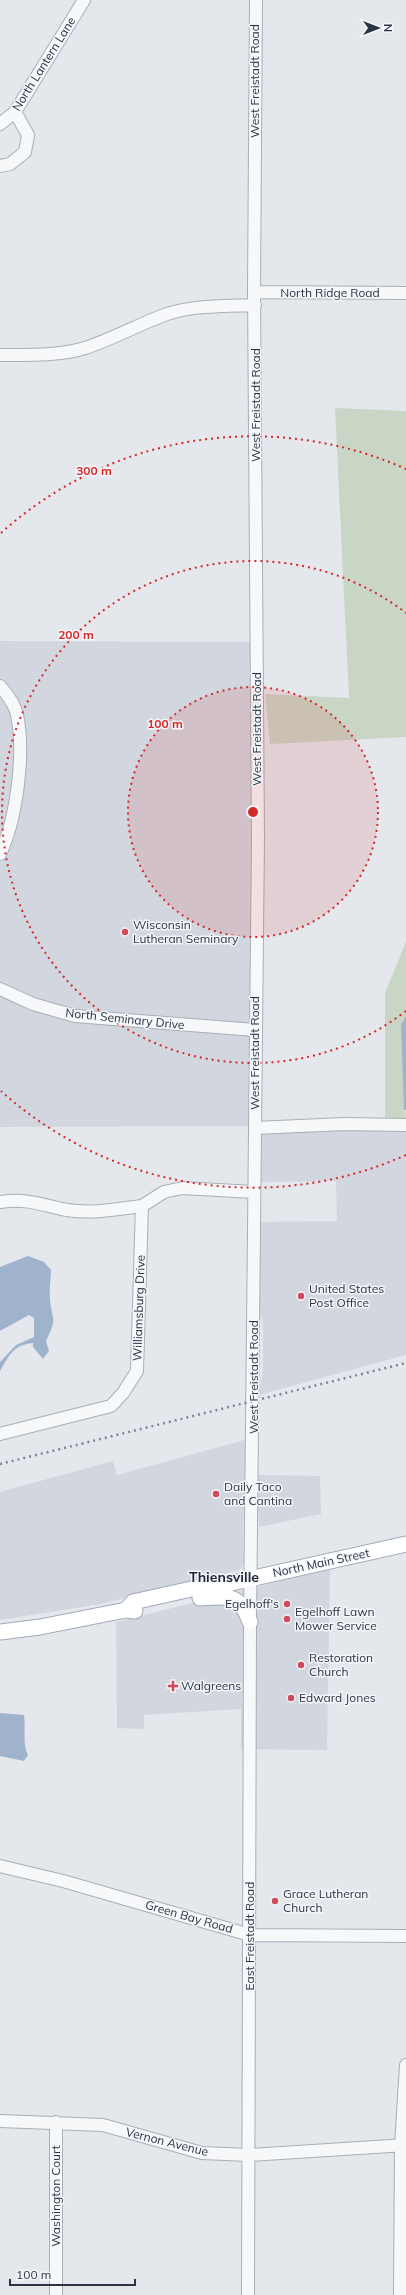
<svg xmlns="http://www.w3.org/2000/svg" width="406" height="2295" font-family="Mulish,sans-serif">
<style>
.built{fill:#d2d6de}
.green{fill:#c9d6c5}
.water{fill:#9fb4cc}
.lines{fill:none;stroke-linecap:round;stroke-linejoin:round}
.minor-casing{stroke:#a9aeb7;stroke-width:14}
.major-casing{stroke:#a3abb8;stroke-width:17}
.minor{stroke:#f7f8fa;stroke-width:12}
.major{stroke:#fff;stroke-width:15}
.rail{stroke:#7d8696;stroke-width:2.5;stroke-dasharray:2 4;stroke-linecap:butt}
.ring{fill:none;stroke:#d62828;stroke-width:2;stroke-dasharray:2 4}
.poi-dot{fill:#d1495b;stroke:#f4f6f9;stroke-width:1.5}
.labels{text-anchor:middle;stroke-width:3;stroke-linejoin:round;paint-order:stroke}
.street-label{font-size:12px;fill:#2b3445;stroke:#f4f6f9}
.poi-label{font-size:12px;fill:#2b3445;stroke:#f4f6f9;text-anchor:start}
.quarter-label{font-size:14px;font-weight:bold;fill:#1d2536;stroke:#f4f6f9}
.centre{fill:#d62828;stroke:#f4f6f9;stroke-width:2}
.ring-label{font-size:12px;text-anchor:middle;font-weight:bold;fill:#d62828;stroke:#f4f6f9;stroke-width:3;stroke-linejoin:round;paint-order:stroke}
</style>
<rect width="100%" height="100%" fill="#e4e7ec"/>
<path class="built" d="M0,641L252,642L249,1126L0,1127Z
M406,1125V1355L259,1395L263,1368V1321L260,1312V1222L337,1221L336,1181L260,1182V1126Z
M248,1439L243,1526L244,1563L240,1570L101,1604L0,1620V1492L113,1461L117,1475Z
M257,1475L320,1476L321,1514L259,1527Z
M330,1569L327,1750L241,1749V1709L144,1715V1729L117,1728L116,1622Z"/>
<path class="green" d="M335,408L406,411V737L270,744L265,694L349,698Z
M406,942V1016L401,1024L406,1125H385V993Z"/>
<path class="water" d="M406,1016V1110H404L401,1024Z
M28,1256L44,1262L51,1270C51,1279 49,1289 50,1299C52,1322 58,1316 46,1341L49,1351L43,1359L33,1347V1343C13,1345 9,1356 0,1371V1362L16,1345L34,1337V1318L29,1315L0,1331V1267Z
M0,1713L24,1715C26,1729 22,1744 28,1755L24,1761L0,1756Z"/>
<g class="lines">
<defs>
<path id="minor" d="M0,124L15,112L84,0
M0,166L10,164L25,152L28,135L15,112
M254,292L406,293
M0,355C26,355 60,356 85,348C113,339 139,324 167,314C195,305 226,306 255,305
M0,686C7,694 15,705 17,715C25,753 17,818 0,854
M0,989L33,1004L75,1016L255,1030
M255,1128L344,1124L406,1125
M0,1202C28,1198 41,1205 67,1210C92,1214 117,1209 142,1206L137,1371L123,1393L111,1406L0,1434
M142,1206L164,1192L182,1188L254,1192
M0,1866L63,1881L250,1935L406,1936
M0,2121L103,2125L202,2153L249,2155L406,2145
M56,2122V2295
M248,2295L250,1622L258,838L254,292L256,0
M400,2295L401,2146L406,2065"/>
<path id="major" d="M200,1598C227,1596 240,1593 250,1622
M126,1610L133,1602L196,1588L214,1587L406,1544
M0,1632L40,1627L126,1610L135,1611"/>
</defs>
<use href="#minor" class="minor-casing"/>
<use href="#major" class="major-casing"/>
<use href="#minor" class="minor"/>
<use href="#major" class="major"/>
<path class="rail" d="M0,1464L406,1363"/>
</g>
<circle cx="253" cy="812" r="125" fill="#d62828" fill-opacity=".12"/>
<g class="ring">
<circle cx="253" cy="812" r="125"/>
<path d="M406 1011A251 251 0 1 1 406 613"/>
<path d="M406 1155A376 376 0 0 1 1 1091M1 533A376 376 0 0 1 406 469"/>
</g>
<g class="poi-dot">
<circle cx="125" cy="932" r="4"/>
<circle cx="301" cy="1296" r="4"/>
<circle cx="216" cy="1494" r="4"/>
<circle cx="287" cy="1604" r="4"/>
<circle cx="287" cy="1619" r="4"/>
<circle cx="301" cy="1665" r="4"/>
<path d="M171 1680h4v4h4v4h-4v4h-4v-4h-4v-4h4z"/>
<circle cx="291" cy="1698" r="4"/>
<circle cx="275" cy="1901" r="4"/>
</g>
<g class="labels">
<g class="street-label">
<text transform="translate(44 64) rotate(-58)" y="4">North Lantern Lane</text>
<text transform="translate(255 81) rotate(-90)" y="4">West Freistadt Road</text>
<text x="330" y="297">North Ridge Road</text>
<text transform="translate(256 405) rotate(-90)" y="4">West Freistadt Road</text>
<text transform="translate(257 729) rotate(-90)" y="4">West Freistadt Road</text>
<text transform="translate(125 1019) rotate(6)" y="4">North Seminary Drive</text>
<text transform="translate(255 1053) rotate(-90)" y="4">West Freistadt Road</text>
<text transform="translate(139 1308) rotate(-88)" y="4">Williamsburg Drive</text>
<text transform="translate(254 1377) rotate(-90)" y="4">West Freistadt Road</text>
<text transform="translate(321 1563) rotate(-12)" y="4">North Main Street</text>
<text transform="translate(189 1917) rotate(16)" y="4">Green Bay Road</text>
<text transform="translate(250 1936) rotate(-90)" y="4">East Freistadt Road</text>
<text transform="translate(167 2142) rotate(14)" y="4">Vernon Avenue</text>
<text transform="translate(56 2196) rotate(-90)" y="4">Washington Court</text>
</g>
<g class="poi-label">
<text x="133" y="929">Wisconsin<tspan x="133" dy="14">Lutheran Seminary</tspan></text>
<text x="309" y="1293">United States<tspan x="309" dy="14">Post Office</tspan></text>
<text x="224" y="1491">Daily Taco<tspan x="224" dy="14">and Cantina</tspan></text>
<text x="279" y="1608" text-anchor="end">Egelhoff's</text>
<text x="295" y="1616">Egelhoff Lawn<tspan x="295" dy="14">Mower Service</tspan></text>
<text x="309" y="1662">Restoration<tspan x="309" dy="14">Church</tspan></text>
<text x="181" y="1690">Walgreens</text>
<text x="299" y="1702">Edward Jones</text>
<text x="283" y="1898">Grace Lutheran<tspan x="283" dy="14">Church</tspan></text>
</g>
<g class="quarter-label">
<text x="224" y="1582">Thiensville</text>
</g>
</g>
<circle cx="253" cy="812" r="6" class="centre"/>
<g class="ring-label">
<text x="94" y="475">300 m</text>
<text x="76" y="639">200 m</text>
<text x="165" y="728">100 m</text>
</g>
<g transform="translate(378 28) rotate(90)" stroke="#f4f6f9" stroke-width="3" paint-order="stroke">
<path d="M0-3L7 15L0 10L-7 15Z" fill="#2b3445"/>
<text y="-6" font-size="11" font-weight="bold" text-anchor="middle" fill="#2b3445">N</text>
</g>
<path d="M10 2279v6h125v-6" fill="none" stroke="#2b3445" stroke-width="2"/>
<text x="16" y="2279" font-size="12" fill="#2b3445" stroke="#f4f6f9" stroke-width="3" paint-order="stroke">100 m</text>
</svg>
